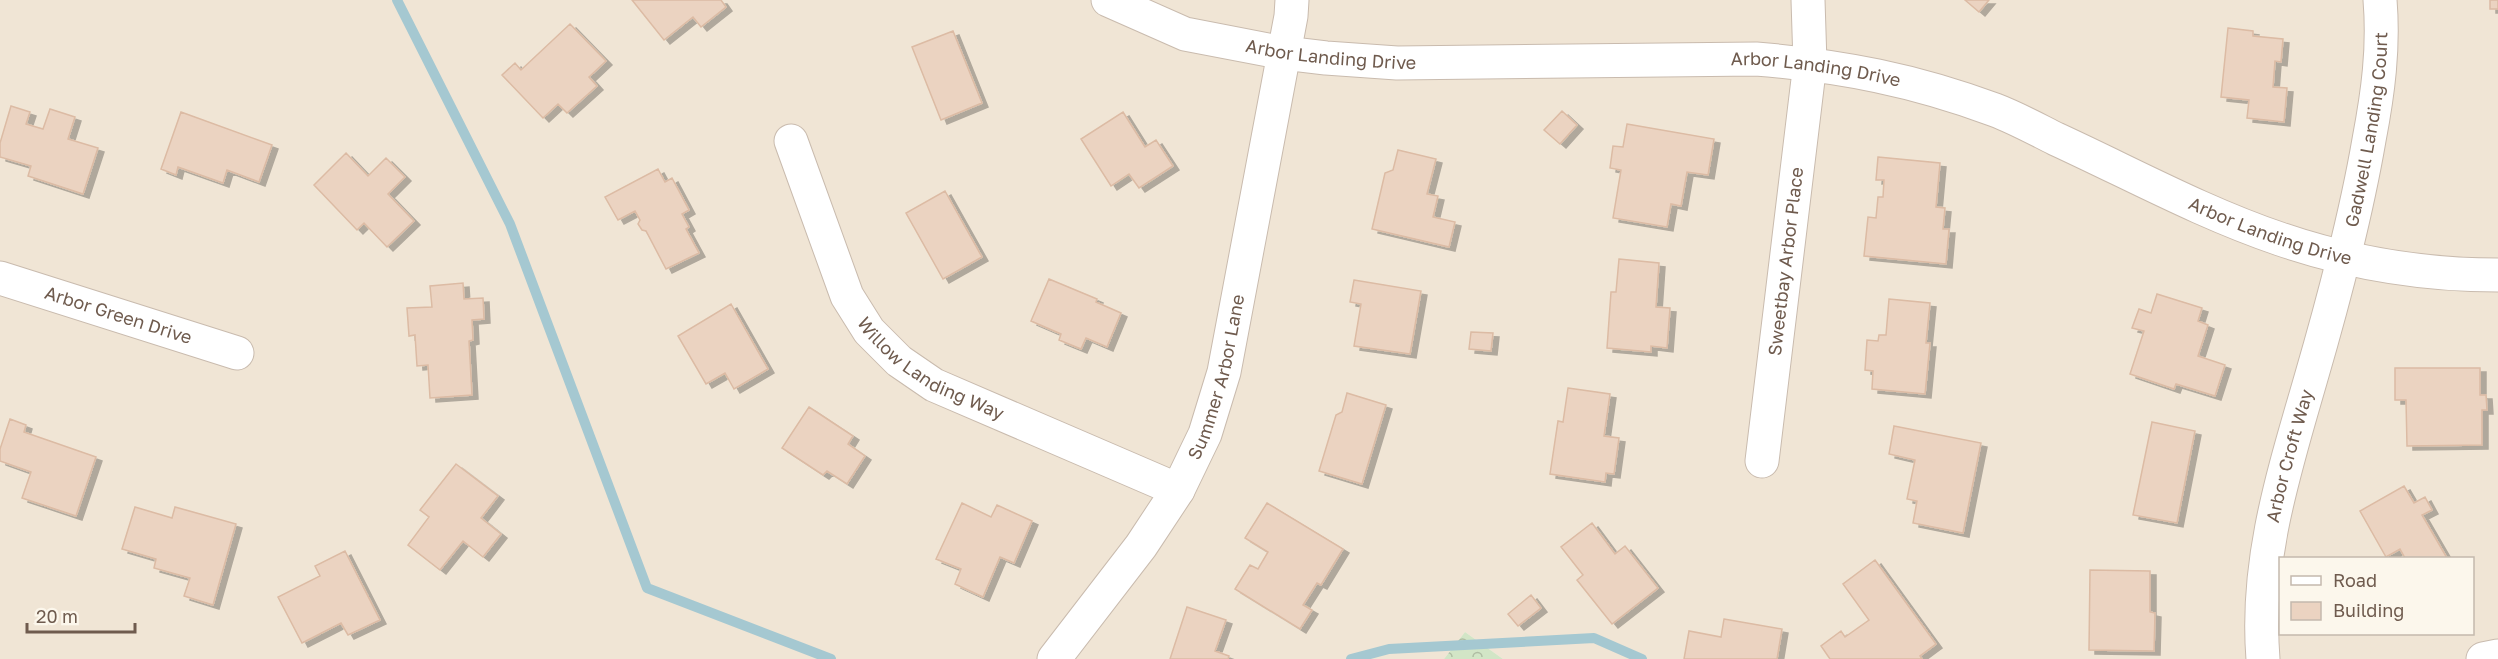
<svg xmlns="http://www.w3.org/2000/svg" width="2498" height="659" font-family="'Golos Text',sans-serif">
<style>
.residential{fill:#f0e5d5;fill-rule:evenodd}
.forest{fill:url(#forest-crowns)}
.lines{fill:none;stroke-linecap:round;stroke-linejoin:round}
.stream{stroke:#a5c8d1;stroke-width:10}
.building{fill:#ebd3c1;stroke:#dcbba4;stroke-width:1.5;filter:url(#shadow)}
.street-casing{stroke:#c9bbae;stroke-width:35}
.street{stroke:#fff;stroke-width:33}
.labels{text-anchor:middle;stroke-width:4.5;stroke-linejoin:round;paint-order:stroke}
.street-label{font-size:18px;fill:#6f5b4e;stroke:#fcf7ec}
</style>
<defs>
<pattern id="forest-crowns" width="20" height="18" patternUnits="userSpaceOnUse" patternTransform="scale(1.5)"><rect width="20" height="18" fill="#d2e5c6"/><path d="M2 6a3 3 0 1 1 6 0M12 15a3 3 0 1 1 6 0" fill="none" stroke="#afbda3"/></pattern>
<filter id="shadow"><feDropShadow dx="6" dy="4" stdDeviation="0" flood-color="#0004"/></filter>
</defs>
<rect width="100%" height="100%" fill="#f9f2e6"/>
<path class="residential" d="M0,0H2498V659H1503L1465,632L1444,659H0ZM2280,558H2472V634H2280Z"/>
<path class="forest" d="M1465,632L1503,659H1444Z"/>
<g class="lines">
<path class="stream" d="M397,0L510,224L647,588L831,659
M1351,659L1389,649L1594,638L1642,659"/>
</g>
<path class="building" d="M632,0H721L726,7L701,27L693,17L664,40Z
M1965,0H1989L1979,12Z
M2490,0H2498V9H2490Z
M570,24L606,61L589,77L597,86L567,113L558,104L543,118L502,75L515,63L521,70Z
M2228,28L2253,31V36L2283,39L2281,62L2275,61L2273,87L2287,88L2284,122L2247,118L2249,100L2221,97Z
M953,31L982,103L941,120L912,47Z
M11,106L30,112L26,124L43,129L50,109L75,117L68,139L98,148L83,194L28,176L31,166L0,157V143Z
M1562,111L1577,125L1560,144L1544,130Z
M181,112L272,145L259,182L227,170L223,183L178,167L176,175L161,169Z
M1123,112L1145,147L1156,140L1173,166L1139,188L1129,174L1111,186L1081,139Z
M1627,124L1714,139L1708,175L1687,172L1681,206L1671,204L1667,227L1613,218L1621,170L1610,168L1613,146L1623,147Z
M1398,150L1436,159L1427,194L1438,196L1433,217L1455,222L1449,247L1372,229L1385,173L1393,170Z
M346,153L368,176L386,158L405,177L388,194L414,221L387,247L364,223L357,230L314,185Z
M1878,157L1940,163L1936,207L1945,208L1943,229H1949L1946,264L1864,256L1868,217L1876,218L1878,197H1883L1884,180H1876Z
M658,169L665,182L672,178L689,210L682,214L689,227L686,229L699,253L666,269L646,231L642,230L638,224L640,220L635,211L618,220L605,197Z
M945,191L982,257L943,279L906,213Z
M1619,259L1659,263L1656,307L1670,308L1667,348L1651,346V352L1607,348L1611,292H1616Z
M1049,279L1097,299L1096,302L1121,313L1107,347L1086,338L1081,349L1059,340L1061,334L1031,321Z
M1354,280L1421,291L1410,354L1354,346L1361,304L1350,302Z
M463,283L464,299L483,298L484,319L472,320L473,340L469,341L472,395L430,398L428,365L417,366L415,335L409,336L407,308L432,307L430,286Z
M2157,294L2202,308L2198,321L2208,325L2198,356L2225,365L2215,396L2176,384L2174,389L2130,374L2144,331L2132,328L2139,309L2151,313Z
M1889,299L1930,303L1926,343H1930L1925,394L1872,389L1873,371L1865,370L1867,340L1878,341L1879,335H1886Z
M731,304L768,369L734,389L725,373L706,384L678,336Z
M1471,332L1493,333L1491,351L1469,349Z
M2395,368H2480V395H2486L2487,410H2482V445L2407,446L2406,400H2395Z
M1568,388L1610,394L1604,436L1619,438L1614,474L1606,473L1605,482L1550,474L1558,421L1563,422Z
M1347,393L1386,405L1362,484L1319,471L1336,415L1342,412Z
M809,407L853,436L848,444L865,456L847,484L827,471L823,475L782,448Z
M10,419L26,425L24,432L96,457L76,516L22,498L31,472L0,461V449Z
M2152,422L2195,431L2177,523L2133,515Z
M1894,426L1981,443L1963,533L1913,523L1917,501L1907,499L1915,460L1889,454Z
M456,464L498,496L481,518L501,534L483,557L463,541L440,570L408,545L429,517L420,510Z
M2404,486L2414,503L2425,497L2432,510L2422,515L2447,558H2405L2400,549L2386,557L2360,511Z
M962,503L991,517L997,505L1032,521L1014,563L1000,557L983,597L955,584L961,569L936,559Z
M1267,503L1343,549L1321,585L1317,583L1303,605L1312,610L1300,629L1235,589L1250,565L1258,569L1268,552L1245,538Z
M135,507L172,518L175,507L236,524L213,605L184,596L190,578L154,568L156,559L122,549Z
M1592,523L1615,554L1625,546L1658,588L1612,624L1577,580L1583,575L1561,547Z
M345,551L380,620L348,635L341,623L302,643L278,597L320,576L315,566Z
M1875,560L1936,644L1920,656L1922,659H1830L1821,646L1841,631L1845,637L1869,620L1843,584Z
M2090,570L2150,571V612L2155,613L2154,651L2089,650Z
M1531,595L1541,608L1518,626L1508,614Z
M1187,607L1226,620L1215,651L1229,656L1228,659H1170Z
M1724,619L1782,629L1777,659H1684L1689,631L1721,637Z"/>
<g class="lines">
<defs>
<g id="street">
<path id="s1" d="M1108,0L1185,34L1284,53L1326,58L1397,63L1756,59C1842,66 1914,80 1995,110C2016,118 2036,129 2056,139C2130,173 2203,213 2280,239C2350,263 2424,275 2498,275"/>
<path id="s2" d="M791,141L847,296L869,331L899,361L934,385L1178,490"/>
<path id="s3" d="M0,278L237,353"/>
<path id="s4" d="M1762,461L1810,63L1808,0"/>
<path id="s5" d="M1054,659L1141,546L1178,490L1205,434L1224,372L1291,16L1292,0"/>
<path id="s6" d="M2263,659C2255,560 2284,472 2311,378C2334,299 2355,221 2369,140C2378,93 2384,48 2380,0"/>
<path d="M2483,659L2498,656"/>
</g>
</defs>
<use href="#street" class="street-casing"/>
<use href="#street" class="street"/>
</g>
<g class="labels">
<g class="street-label">
<text dy="6" stroke="none"><textPath href="#s1" startOffset="232">Arbor Landing Drive</textPath></text>
<text dy="6" stroke="none"><textPath href="#s1" startOffset="718">Arbor Landing Drive</textPath></text>
<text dy="6" stroke="none"><textPath href="#s6" startOffset="542">Gadwell Landing Court</textPath></text>
<text dy="6" stroke="none"><textPath href="#s1" startOffset="1204">Arbor Landing Drive</textPath></text>
<text dy="6" stroke="none"><textPath href="#s4" startOffset="201">Sweetbay Arbor Place</textPath></text>
<text dy="6" stroke="none"><textPath href="#s3" startOffset="124">Arbor Green Drive</textPath></text>
<text dy="6" stroke="none"><textPath href="#s2" startOffset="279">Willow Landing Way</textPath></text>
<text dy="6" stroke="none"><textPath href="#s5" startOffset="330">Summer Arbor Lane</textPath></text>
<text dy="6" stroke="none"><textPath href="#s6" startOffset="206">Arbor Croft Way</textPath></text>
</g>
</g>
<rect x="2279" y="557" width="195" height="78" fill="#fcf7ec" stroke="#c4b9ad" stroke-width="1.5"/>
<rect x="2291" y="576" width="30" height="9" fill="#ffffff" stroke="#c4b9ad" stroke-width="1.5"/>
<text x="2333" y="587" font-size="18" fill="#6f5b4e">Road</text>
<rect x="2291" y="602" width="30" height="18" fill="#ebd3c1" stroke="#c4b9ad" stroke-width="1.5"/>
<text x="2333" y="617" font-size="18" fill="#6f5b4e">Building</text>
<path d="M27 623v9h108v-9" fill="none" stroke="#6f5b4e" stroke-width="3"/>
<text x="36" y="623" font-size="18" fill="#6f5b4e" stroke="#fcf7ec" stroke-width="4.5" paint-order="stroke">20 m</text>
</svg>
